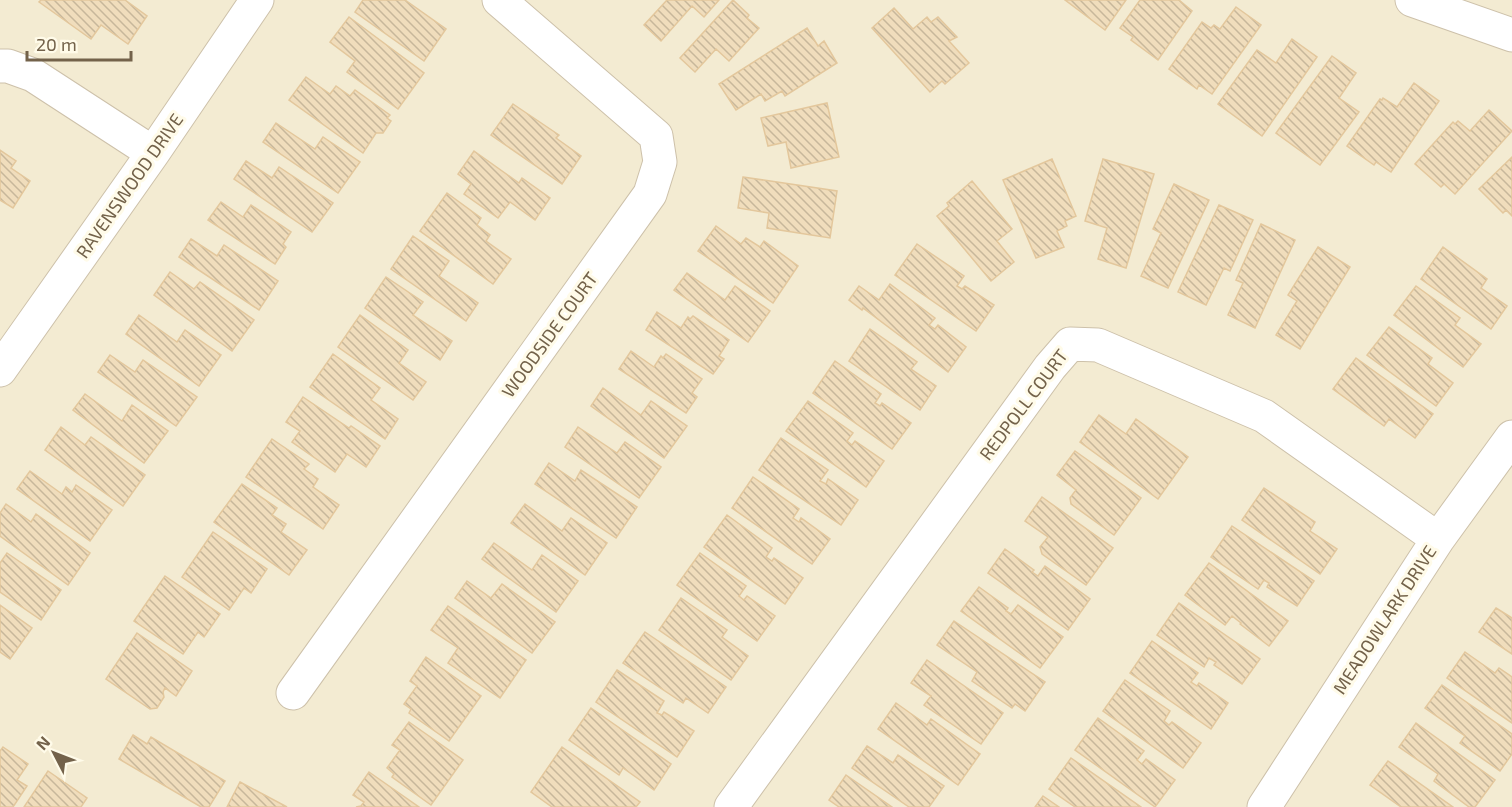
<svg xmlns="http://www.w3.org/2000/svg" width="1512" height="807" font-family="'Exo 2',sans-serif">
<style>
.residential{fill:#f3ebd2}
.building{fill:url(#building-back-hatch);stroke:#e3c79c;stroke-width:1.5}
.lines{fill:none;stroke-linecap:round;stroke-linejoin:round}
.minor-casing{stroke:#cdc1aa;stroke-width:35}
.minor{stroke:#fff;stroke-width:33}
.labels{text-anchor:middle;stroke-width:6;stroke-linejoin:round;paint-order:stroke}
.street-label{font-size:18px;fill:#73624a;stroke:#fffbe9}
</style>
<defs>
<pattern id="building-back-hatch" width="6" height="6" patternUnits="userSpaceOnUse" patternTransform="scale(1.5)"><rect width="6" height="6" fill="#f0ddbc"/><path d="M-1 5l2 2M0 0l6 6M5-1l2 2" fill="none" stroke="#c7b79b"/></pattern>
</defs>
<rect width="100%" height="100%" fill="#fcf8e3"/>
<path class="residential" d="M0,0H1512V807H0Z"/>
<path class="building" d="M41,0H125L147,16L128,44L101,25L91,39L39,2Z
M363,0H405L446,29L424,61L355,12Z
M667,0H719L704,17L692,6L661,41L644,25Z
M733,0L749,15L747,18L759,28L729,61L716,49L695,72L680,58Z
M1065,0H1126L1105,30Z
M1140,0H1179L1192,11L1158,60L1131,40L1133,37L1120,28Z
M1236,7L1261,25L1212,94L1199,85L1197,89L1169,69L1202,22L1211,28L1214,25L1220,29Z
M894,8L913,29L927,17L931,22L938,17L957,37L949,41L969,63L945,84L942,81L930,92L872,28Z
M349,17L424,73L398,109L347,72L355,61L330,42Z
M807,28L818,46L824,41L837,63L785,96L782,91L765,101L761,94L736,110L719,84Z
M1292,39L1317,57L1262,136L1218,104L1257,50L1276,63Z
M1332,56L1356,73L1339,98L1359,112L1320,165L1276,133Z
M306,77L330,94L336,86L350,96L355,90L390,115L387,118L391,121L383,133H376L363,153L289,100Z
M1414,83L1439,101L1391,172L1376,162L1374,165L1347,146L1380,99L1382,100L1383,98L1397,107Z
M827,103L839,157L791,168L786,142L768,146L761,118Z
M513,104L559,135L556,138L581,156L562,184L491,135Z
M1489,110L1512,131L1455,194L1444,184L1441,187L1415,164L1453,122L1455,124L1458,121L1470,131Z
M276,123L315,149L323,137L360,162L338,193L263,142Z
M0,150L16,161L11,168L30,181L13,208L0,200Z
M474,151L519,183L522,178L550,198L535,220L510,202L498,218L464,194L471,184L458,174Z
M1512,157V216L1506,210L1503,213L1479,189Z
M1052,159L1076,216L1065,221L1067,226L1057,231L1064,247L1036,258L1003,180Z
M1103,159L1154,174L1126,268L1098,259L1107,228L1085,221Z
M246,161L272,178L279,167L333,203L312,232L234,179Z
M743,177L837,191L830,238L767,228L769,213L738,208Z
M972,181L1012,229L997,241L1014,262L991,281L937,216L949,206L947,203Z
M1174,184L1209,200L1168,288L1141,276L1161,233L1153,229Z
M447,193L481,218L477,225L490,235L486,241L511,259L493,284L420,231Z
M221,202L243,217L251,205L291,232L283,244L286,247L275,264L208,220Z
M1219,205L1253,220L1230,271L1224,268L1206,305L1178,292Z
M1261,224L1295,240L1255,328L1228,315L1243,283L1236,280Z
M716,226L741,244L746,238L760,247L764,241L798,266L773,303L698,251Z
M413,236L449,261L439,276L478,303L466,321L391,269Z
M191,239L217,256L224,245L278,281L259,310L179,257Z
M917,244L964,276L957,286L962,289L965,286L994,305L976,331L895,275Z
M1318,247L1350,267L1300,349L1276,335L1297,301L1288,295Z
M1443,247L1487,279L1481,288L1507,306L1491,329L1421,279Z
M170,272L194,289L200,282L254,320L232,351L154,295Z
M687,273L725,300L735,286L770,311L748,342L674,290Z
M386,277L423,302L413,315L452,341L440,360L365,308Z
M890,284L935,318L929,325L935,329L938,325L966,347L948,372L863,308L862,310L849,300L859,286L879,300Z
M1416,286L1460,318L1455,325L1481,344L1463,367L1394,315Z
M657,312L681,328L688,317L690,319L693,316L729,340L719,356L724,359L713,374L646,330Z
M139,315L177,342L185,330L221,355L199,386L126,334Z
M360,315L408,350L399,363L426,382L413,400L338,347Z
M1389,327L1432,358L1428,364L1453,383L1436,406L1367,355Z
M870,329L917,362L911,369L936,386L920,410L849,361Z
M631,351L654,367L661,356L663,358L666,354L702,379L692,393L697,397L686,413L619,369Z
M333,354L380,388L371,400L398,419L385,439L310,387Z
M110,355L135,372L143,360L197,397L176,426L98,372Z
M1356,358L1433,414L1415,438L1389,419L1384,426L1333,389Z
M835,361L881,394L875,403L880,406L882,403L911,423L892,449L813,393Z
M603,388L641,415L651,401L687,426L664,458L591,406Z
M85,394L122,421L132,405L168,431L144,463L73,410Z
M303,397L349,428L351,426L380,446L366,467L347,454L335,472L292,442L300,431L286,422Z
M808,401L853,433L847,441L852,445L855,441L884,461L866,487L786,431Z
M1099,415L1126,434L1136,419L1188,457L1158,499L1080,442Z
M61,427L85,445L91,437L145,475L123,506L45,450Z
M578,427L617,453L625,442L661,467L639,498L565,447Z
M781,438L828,470L820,481L826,484L828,479L858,500L841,525L759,470Z
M272,439L309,464L304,469L318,479L313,487L339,505L323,529L246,477Z
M1075,451L1141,498L1114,535L1071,504L1070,498L1076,490L1057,475Z
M549,463L575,481L581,470L637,507L616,538L535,484Z
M30,471L62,494L66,487L72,492L76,485L112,510L90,541L17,489Z
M753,477L799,509L793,518L799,522L801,518L830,539L812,564L732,508Z
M242,484L277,508L272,515L286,524L281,532L307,550L289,575L214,522Z
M1264,488L1315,522L1310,531L1337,549L1320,574L1242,520Z
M1042,497L1113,548L1086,585L1042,554L1040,547L1048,537L1025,521Z
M6,504L31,522L36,514L90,553L68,585L0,536V513Z
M525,504L562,531L571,518L607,543L585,575L511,523Z
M727,515L772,548L766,557L772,561L774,558L803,578L785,604L704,547Z
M1232,526L1314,581L1297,606L1267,587L1269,583L1264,580L1258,589L1211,557Z
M213,532L267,569L251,593L244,588L229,610L182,577Z
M494,543L532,570L542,555L578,581L556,612L482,559Z
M1005,549L1034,570L1032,572L1038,576L1045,566L1090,599L1068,630L988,573Z
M7,553L61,590L41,620L0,592V563Z
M700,553L746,586L739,596L744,600L747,596L775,616L757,641L677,585Z
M1209,563L1288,621L1269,646L1240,624L1241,623L1232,616L1225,625L1185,595Z
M165,576L220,614L204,637L198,632L183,654L134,621Z
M467,581L491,598L502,584L555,622L532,653L455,598Z
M979,587L1008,608L1006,611L1011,614L1018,605L1063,637L1040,668L961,611Z
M681,598L727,630L722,637L748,656L731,680L659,630Z
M1179,603L1260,659L1242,684L1214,665L1216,662L1209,658L1204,667L1157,635Z
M0,605L32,628L10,659L0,652Z
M448,606L526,660L500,698L448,663L458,648L431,630Z
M1496,608L1512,618V654L1479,632Z
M954,621L1045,682L1025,711L1015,704L1012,708L972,681L977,672L937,645Z
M645,632L726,687L708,713L686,698L683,703L623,663Z
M137,633L192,671L176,696L165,688L163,692L164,697L157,708L150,709L106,679Z
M1152,641L1198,673L1191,682L1197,686L1199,683L1228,703L1211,729L1130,673Z
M1465,652L1495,673L1499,668L1512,677V723L1447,678Z
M426,657L481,696L449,741L409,713L411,709L404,704L417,686L410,681Z
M927,660L1003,713L981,744L924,705L931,696L911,683Z
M617,670L664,701L657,713L662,715L664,712L694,731L677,757L596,702Z
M1125,680L1170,711L1164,721L1169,725L1172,722L1201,743L1183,768L1103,711Z
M1442,685L1512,734V754L1500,771L1460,743L1465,736L1425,708Z
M896,703L927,725L931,719L980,754L958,785L878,729Z
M591,708L671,764L654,790L623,768L619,775L569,740Z
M1098,718L1144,751L1137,760L1142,764L1146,759L1175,780L1155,807L1075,750Z
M409,722L463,760L431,805L392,777L394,774L387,768L400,750L392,745Z
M1416,723L1495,780L1475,807H1469L1434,781L1438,774L1399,747Z
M133,735L147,744L151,737L225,781L209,807H201L119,759Z
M867,746L893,763L898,755L944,786L929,807H909L852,768Z
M3,747L28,764L17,780L27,786L13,807H0V751Z
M562,747L640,802L636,807H552L531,792Z
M1071,758L1141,807H1075L1049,789Z
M1388,761L1453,807H1401L1370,785Z
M48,771L87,798L81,807H24Z
M369,772L419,807H356L361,806L364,802L353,795Z
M846,775L892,807H839L829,800Z
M240,782L287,807H227Z
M1043,796L1059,807H1035Z"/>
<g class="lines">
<defs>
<path id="minor" d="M1412,0L1512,35
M0,66H8L33,75L153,153
M0,370L153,153L257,0
M293,693L650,194L660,162L656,136L499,0
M731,807L1050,367L1070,344L1098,345L1264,416L1438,539
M1264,807L1438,539L1512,437"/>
</defs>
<use href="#minor" class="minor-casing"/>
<use href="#minor" class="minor"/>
</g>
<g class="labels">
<g class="street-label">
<text transform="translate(130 186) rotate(-55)" y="6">RAVENSWOOD DRIVE</text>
<text transform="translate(550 335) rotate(-54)" y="6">WOODSIDE COURT</text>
<text transform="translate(1024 405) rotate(-53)" y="6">REDPOLL COURT</text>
<text transform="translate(1385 620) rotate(-57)" y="6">MEADOWLARK DRIVE</text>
</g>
</g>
<g transform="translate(54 753) rotate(312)" stroke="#fffbe9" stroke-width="4.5" paint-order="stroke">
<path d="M0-4.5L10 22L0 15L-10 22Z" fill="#73624a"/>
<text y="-9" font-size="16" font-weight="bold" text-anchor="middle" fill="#73624a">N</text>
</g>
<path d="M27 51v9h104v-9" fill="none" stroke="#73624a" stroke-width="3"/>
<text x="36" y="51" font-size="18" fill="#73624a" stroke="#fffbe9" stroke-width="4.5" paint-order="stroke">20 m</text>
</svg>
